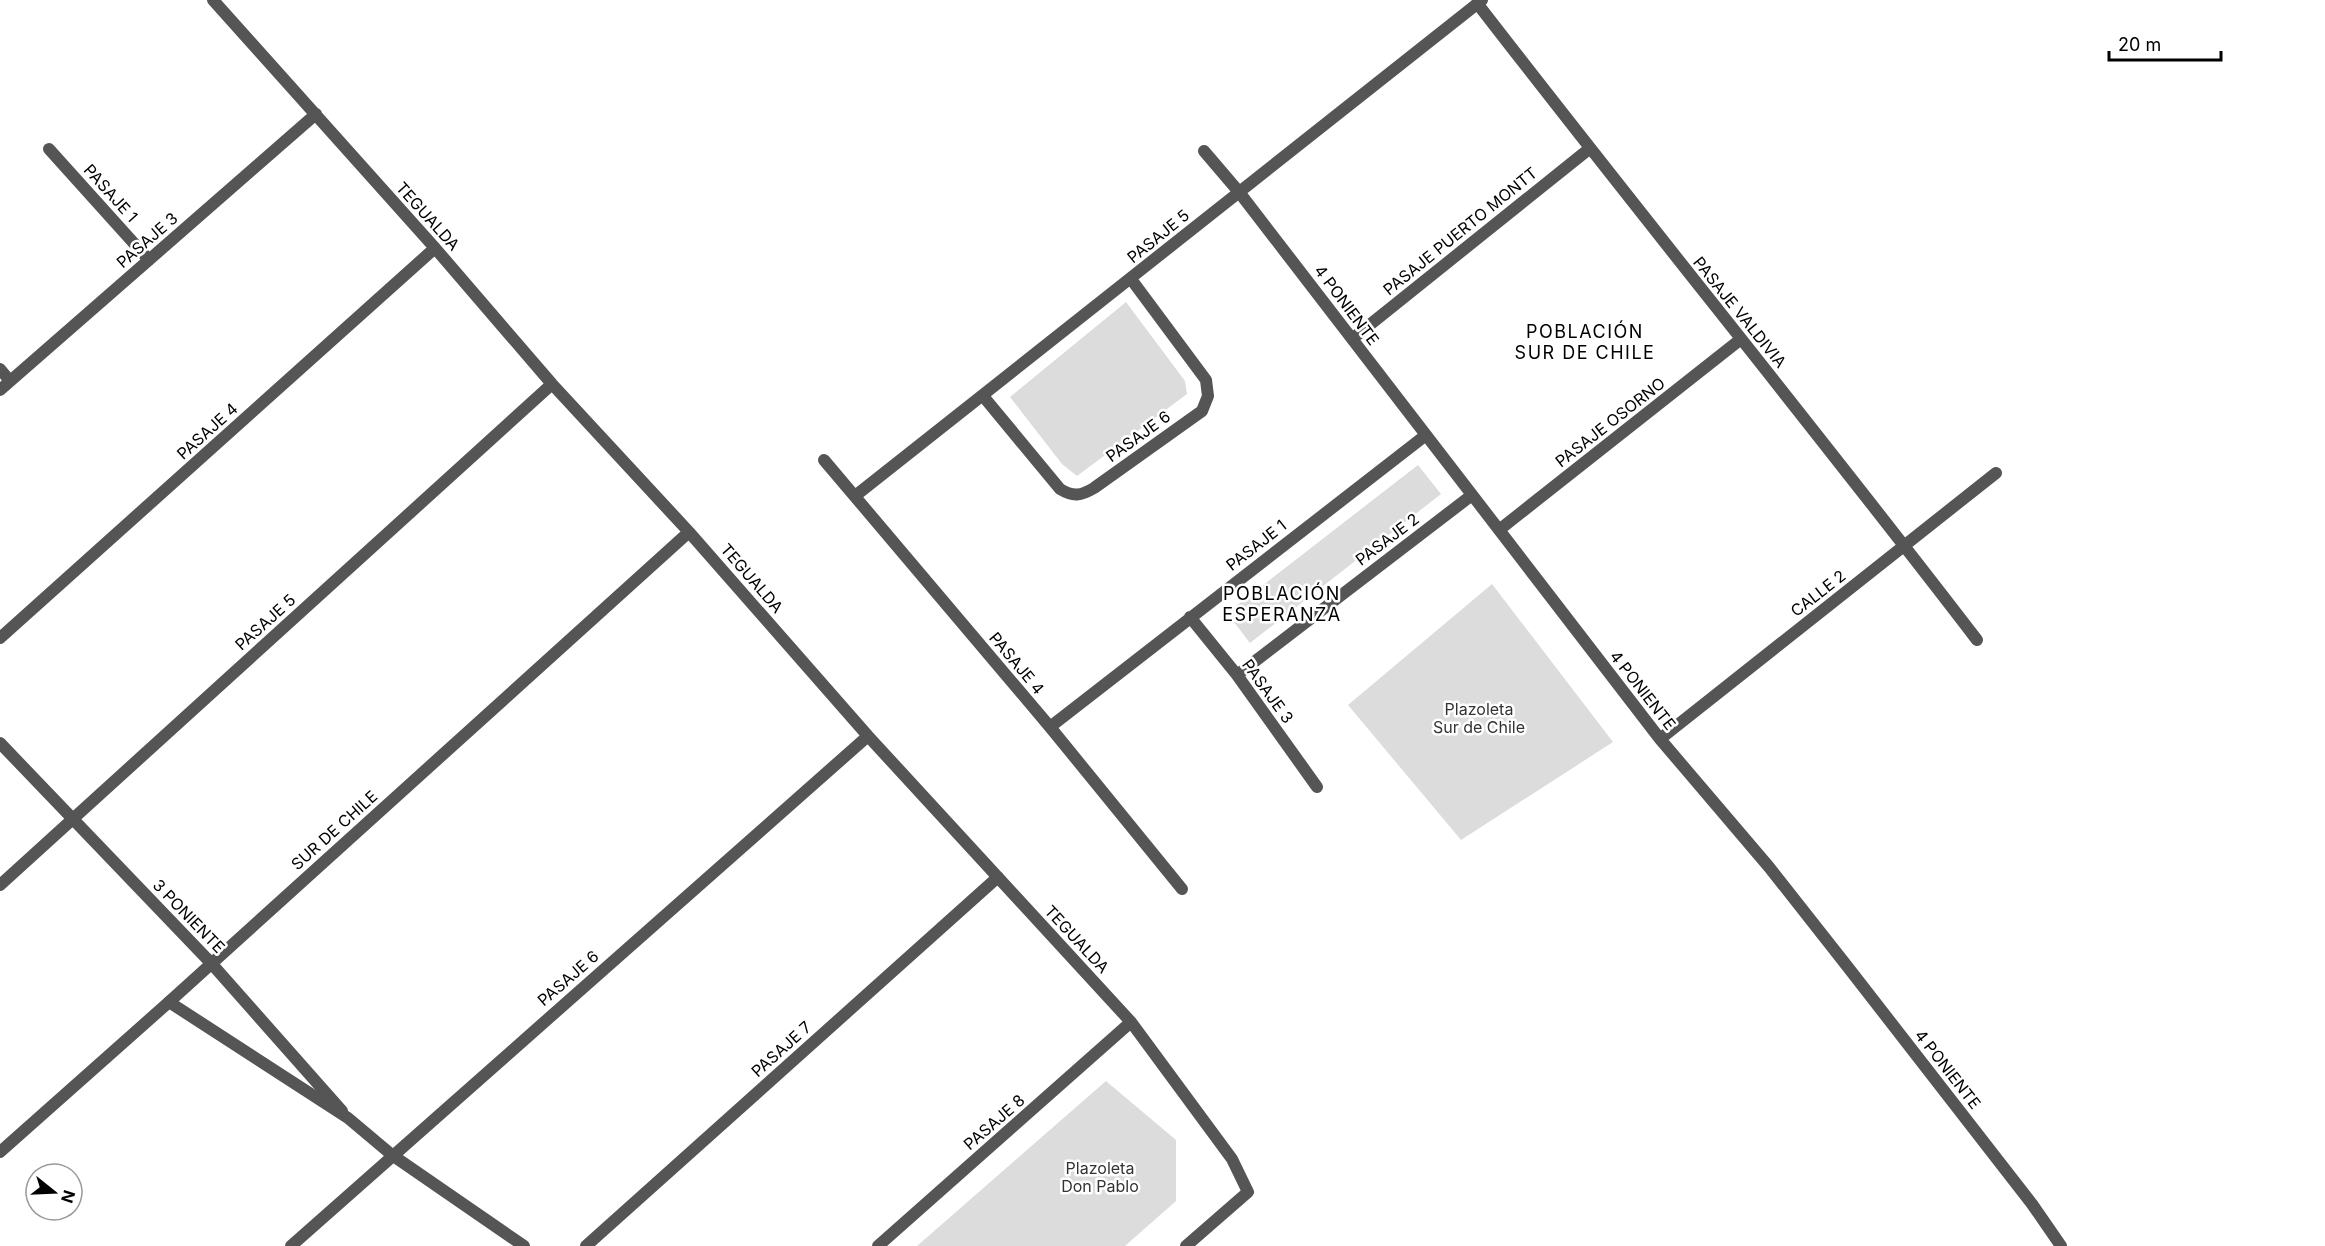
<svg xmlns="http://www.w3.org/2000/svg" width="2325" height="1246" font-family="Inter,sans-serif">
<style>
.green{fill:#dcdcdc}
.lines{fill:none;stroke-linecap:round;stroke-linejoin:round}
.minor{stroke:#555;stroke-width:12}
.tertiary{stroke:#555;stroke-width:12}
.labels{text-anchor:middle;stroke-width:5;stroke-linejoin:round;paint-order:stroke}
.street-label{font-size:16px;fill:#000;stroke:#fff}
.park-label{font-size:16px;fill:#333;stroke:#fff}
.neighbourhood-label{font-size:18px;letter-spacing:1.5px;fill:#000;stroke:#fff}
</style>
<rect width="100%" height="100%" fill="#fff"/>
<path class="green" d="M1126,302L1185,381L1187,394L1077,476L1062,464L1010,397Z
M1418,465L1441,494L1250,643L1227,613Z
M1492,584L1613,742L1461,840L1348,705Z
M1106,1081L1176,1140V1201L1125,1246H917Z"/>
<g class="lines">
<path class="minor" d="M213,0L435,248L552,384L689,532L868,736L1131,1022L1232,1159L1248,1192L1186,1246
M1477,3C1642,217 1813,426 1977,640
M49,149L149,260
M1204,151L1239,192L1660,739L1769,867L1847,966L2032,1204L2061,1246
M1352,339L1589,149
M0,369L10,381
M0,390L316,114
M983,396L1060,489C1073,497 1081,496 1094,488L1202,411L1208,396L1206,380L1131,279
M824,460L1050,727L1182,889
M855,496L1482,0
M1499,530L1741,339
M1190,617L1237,675L1317,787
M0,638L435,248
M1237,675L1472,495
M1050,727L1426,435
M1660,739L1996,473
M0,743L211,963L342,1111
M0,885L552,384
M169,1002L689,532
M291,1246L868,736
M586,1246L998,877
M878,1246L1131,1022"/>
<path class="tertiary" d="M0,1152L169,1002L348,1118L392,1155L524,1246"/>
</g>
<g class="labels">
<g class="street-label">
<text transform="translate(111 193) rotate(48)" y="6">PASAJE 1</text>
<text transform="translate(428 216) rotate(48)" y="6">TEGUALDA</text>
<text transform="translate(1460 231) rotate(-39)" y="6">PASAJE PUERTO MONTT</text>
<text transform="translate(1158 236) rotate(-39)" y="6">PASAJE 5</text>
<text transform="translate(147 240) rotate(-41)" y="6">PASAJE 3</text>
<text transform="translate(1347 305) rotate(53)" y="6">4 PONIENTE</text>
<text transform="translate(1740 312) rotate(51)" y="6">PASAJE VALDIVIA</text>
<text transform="translate(1610 422) rotate(-38)" y="6">PASAJE OSORNO</text>
<text transform="translate(207 431) rotate(-42)" y="6">PASAJE 4</text>
<text transform="translate(1138 436) rotate(-36)" y="6">PASAJE 6</text>
<text transform="translate(1387 539) rotate(-37)" y="6">PASAJE 2</text>
<text transform="translate(1256 545) rotate(-38)" y="6">PASAJE 1</text>
<text transform="translate(752 578) rotate(49)" y="6">TEGUALDA</text>
<text transform="translate(1818 593) rotate(-38)" y="6">CALLE 2</text>
<text transform="translate(265 622) rotate(-42)" y="6">PASAJE 5</text>
<text transform="translate(1017 663) rotate(50)" y="6">PASAJE 4</text>
<text transform="translate(1643 690) rotate(52)" y="6">4 PONIENTE</text>
<text transform="translate(1268 691) rotate(54)" y="6">PASAJE 3</text>
<text transform="translate(334 830) rotate(-42)" y="6">SUR DE CHILE</text>
<text transform="translate(189 916) rotate(46)" y="6">3 PONIENTE</text>
<text transform="translate(1077 939) rotate(47)" y="6">TEGUALDA</text>
<text transform="translate(568 978) rotate(-41)" y="6">PASAJE 6</text>
<text transform="translate(781 1049) rotate(-42)" y="6">PASAJE 7</text>
<text transform="translate(1948 1069) rotate(52)" y="6">4 PONIENTE</text>
<text transform="translate(994 1122) rotate(-41)" y="6">PASAJE 8</text>
</g>
<g class="park-label">
<text x="1479" y="715">Plazoleta<tspan x="1479" dy="18">Sur de Chile</tspan></text>
<text x="1100" y="1174">Plazoleta<tspan x="1100" dy="18">Don Pablo</tspan></text>
</g>
<g class="neighbourhood-label">
<text x="1585" y="338">POBLACIÓN<tspan x="1585" dy="21">SUR DE CHILE</tspan></text>
<text x="1282" y="600">POBLACIÓN<tspan x="1282" dy="21">ESPERANZA</tspan></text>
</g>
</g>
<g transform="translate(54 1192) rotate(108)"><circle r="28" fill="#ffffff" stroke="#999999" stroke-width="1.5"/>
<path d="M0-4.5L10 22L0 15L-10 22Z" fill="#000000"/>
<text y="-9" font-size="16" font-weight="bold" text-anchor="middle" fill="#000000">N</text>
</g>
<path d="M2109 51v9h112v-9" fill="none" stroke="#000000" stroke-width="3"/>
<text x="2118" y="51" font-size="18" fill="#000000" stroke="#ffffff" stroke-width="4.5" paint-order="stroke">20 m</text>
</svg>
